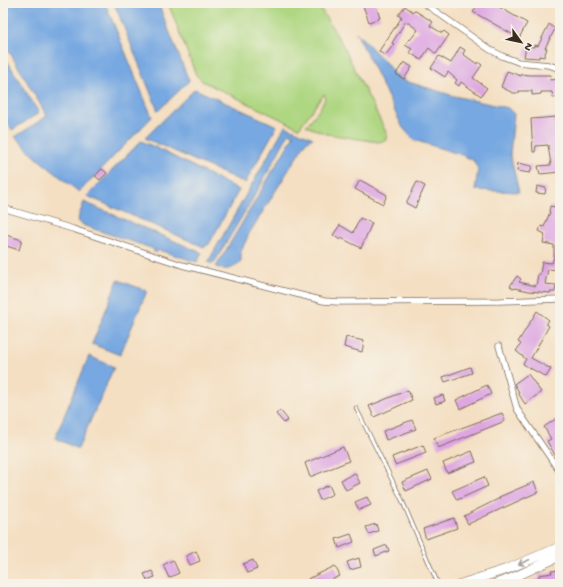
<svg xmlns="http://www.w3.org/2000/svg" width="563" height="587" font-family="'Gochi Hand',sans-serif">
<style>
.green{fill:#afd782;stroke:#758050}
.water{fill:#77a8e1;stroke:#596980}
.building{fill:#dda5e2}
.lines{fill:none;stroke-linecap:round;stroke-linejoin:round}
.service-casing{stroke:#7c6957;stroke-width:4.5}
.minor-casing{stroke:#7c6957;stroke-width:7}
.primary-casing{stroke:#7c6957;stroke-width:10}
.service{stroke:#fff;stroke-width:3}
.minor{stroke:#fff;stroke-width:5.5}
.primary{stroke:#fff;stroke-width:9}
.oneway{stroke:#a79f9a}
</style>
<rect width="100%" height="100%" fill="#f7f3e8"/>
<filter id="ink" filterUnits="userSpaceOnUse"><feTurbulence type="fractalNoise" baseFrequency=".025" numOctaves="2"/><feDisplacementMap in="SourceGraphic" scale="8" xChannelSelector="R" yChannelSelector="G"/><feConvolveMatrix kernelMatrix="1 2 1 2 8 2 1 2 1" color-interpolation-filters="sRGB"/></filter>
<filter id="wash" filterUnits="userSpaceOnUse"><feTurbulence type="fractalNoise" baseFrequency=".012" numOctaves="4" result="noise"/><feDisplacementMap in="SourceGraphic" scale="16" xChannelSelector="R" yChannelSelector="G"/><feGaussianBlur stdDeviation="0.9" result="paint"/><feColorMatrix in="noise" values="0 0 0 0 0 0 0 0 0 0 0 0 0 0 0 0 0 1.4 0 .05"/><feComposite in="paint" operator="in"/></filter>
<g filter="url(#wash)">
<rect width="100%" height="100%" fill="#f4dfc2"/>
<path class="green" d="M168,3H317L341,42L385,130L387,136L385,141L378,142L327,134L306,126L319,110L325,99L324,94L299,128L202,81L196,75Z"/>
<path class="water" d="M3,3H105L152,117L79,192L38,159L15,137L47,116L3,41Z
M114,3H158L189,81L158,111Z
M356,32L386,63L394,74L405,81L454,96L508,108L514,114L510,154L519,192L475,190L478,169L473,160L462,155L414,140L403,128Z
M3,54L39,113L12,130L3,116Z
M195,89L277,126L245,183L145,138Z
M285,126L313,138L306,142L250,232L241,251V261C231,270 229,271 216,267L294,135L289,133L259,188L217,258L213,264L208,262Z
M141,141L155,147L239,190L209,244L204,247L87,196Z
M84,202L202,253L197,262L158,250L156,253L153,251L154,249L85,226L78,221L79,215Z
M118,280L147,291L120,355L92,344Z
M89,356L114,367L78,449L55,438Z"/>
<g id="blocks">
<path class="building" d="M362,3H375L380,18L369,22Z
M479,3H492L527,23L519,38L473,12Z
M405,6L413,12L414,10L433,22L430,26L442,33L444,31L449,35L436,54L429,48L421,60L409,52L412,49L405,45L409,39L410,40L418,30L406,21L392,43L394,44L385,56L379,51L402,17L398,15Z
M549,24L555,29L545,48H547L544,57L539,56V58L524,57L526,46L534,47V45L538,46Z
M460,47L465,50L463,54L477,64L478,62L482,65L473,78L487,88L481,96L461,82L459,86L455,83L457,80L448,72L445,77L431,68L439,56L451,63Z
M404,62L412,67L404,79L396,74Z
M507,71L521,76V74L530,75H551L550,80L560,79V97L553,98L552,92H541V94L532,95V91H519V93H513L501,87Z
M556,117L558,149H560V172L540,174L538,166L551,165L548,145L536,146L535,152H533L531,119Z
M518,163L532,166L530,173L517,171Z
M102,169L107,173L100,180L95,176Z
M360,180L387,195L383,204L355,189Z
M417,182L425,186L415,208L406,203Z
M537,186L546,188L545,194L536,193Z
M550,206L560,208V270L548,269L545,284L556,285L555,292H550V293L529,291L515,288L514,289L510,286L517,276L521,279L519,282L536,286L538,274H540L542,262L552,263L554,257V245L543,243L545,234L539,231L541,226L544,227L550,212H549Z
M360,218L372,223L361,248L341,238L340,240L333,235L340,225L353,233Z
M6,235L22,240L19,250L3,245Z
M537,311L549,320L546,324L549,326L531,358L551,369L546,377L523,364L526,359L516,351L521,344L518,342Z
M346,337L364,341L362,352L344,347Z
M470,367L472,373L445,382L443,377Z
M528,374L541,392L525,404L518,393L519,392L514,384Z
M487,385L491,394L460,409L456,400Z
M408,390L412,400L374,417L369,406Z
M443,395L445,401L436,404L434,398Z
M280,410L288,420L284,423L276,414Z
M502,413L505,421L438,448L434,438Z
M560,416V454L556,457L547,441L551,439L544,427Z
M412,420L416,429L386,440L383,431Z
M423,445L426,453L395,465L392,457Z
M343,447L349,461L310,477L305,463Z
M472,451L476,462L447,473L443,463Z
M428,471L432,479L406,491L402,482Z
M355,473L360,483L346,490L341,480Z
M484,477L488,486L457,500L452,491Z
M534,482L538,492L468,524L464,516L500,498L499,497Z
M329,485L333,494L320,500L316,491Z
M367,497L371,505L359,510L355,502Z
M454,518L457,528L426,539L423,529Z
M376,524L378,531L369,534L366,527Z
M351,534L354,542L339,548L336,539Z
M387,545L389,551L376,556L374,550Z
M196,551L200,561L190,565L186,556Z
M359,558L361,567L350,570L347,562Z
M173,560L179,573L169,578L163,565Z
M253,560L257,569L247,573L243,564Z
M335,566L340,576L322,584H310L308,579Z
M560,570V584H529L528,582L539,579V575L552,573L551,571Z
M152,571L155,577L147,580L144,574Z"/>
</g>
</g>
<g filter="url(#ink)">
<use href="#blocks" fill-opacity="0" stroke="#7c6957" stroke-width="1"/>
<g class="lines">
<defs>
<path id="service" d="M356,408L402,500L438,584"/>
<path id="minor" d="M424,3L489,49L502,56L518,62L549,65L560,69
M3,208L73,229L182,265L324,301L338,302L501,301L560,299
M499,346L517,409L560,472"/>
<path id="primary" d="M461,584L507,569L560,547
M495,584L510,579L560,556"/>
</defs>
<use href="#service" class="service-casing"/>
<use href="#minor" class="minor-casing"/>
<use href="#primary" class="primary-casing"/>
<use href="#service" class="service"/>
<use href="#minor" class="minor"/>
<use href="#primary" class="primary"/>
</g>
<defs><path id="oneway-shaft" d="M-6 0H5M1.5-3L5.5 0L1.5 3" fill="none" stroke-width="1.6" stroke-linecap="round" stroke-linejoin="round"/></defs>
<use class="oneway" href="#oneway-shaft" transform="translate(524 562) rotate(157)"/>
</g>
<rect width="563" height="587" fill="none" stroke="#f7f3e8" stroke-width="16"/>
<g transform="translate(521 42) rotate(123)" stroke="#f7f3e8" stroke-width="3" paint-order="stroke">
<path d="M0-3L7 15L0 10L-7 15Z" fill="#3b2a1e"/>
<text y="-6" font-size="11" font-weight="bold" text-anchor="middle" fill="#3b2a1e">N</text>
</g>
</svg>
